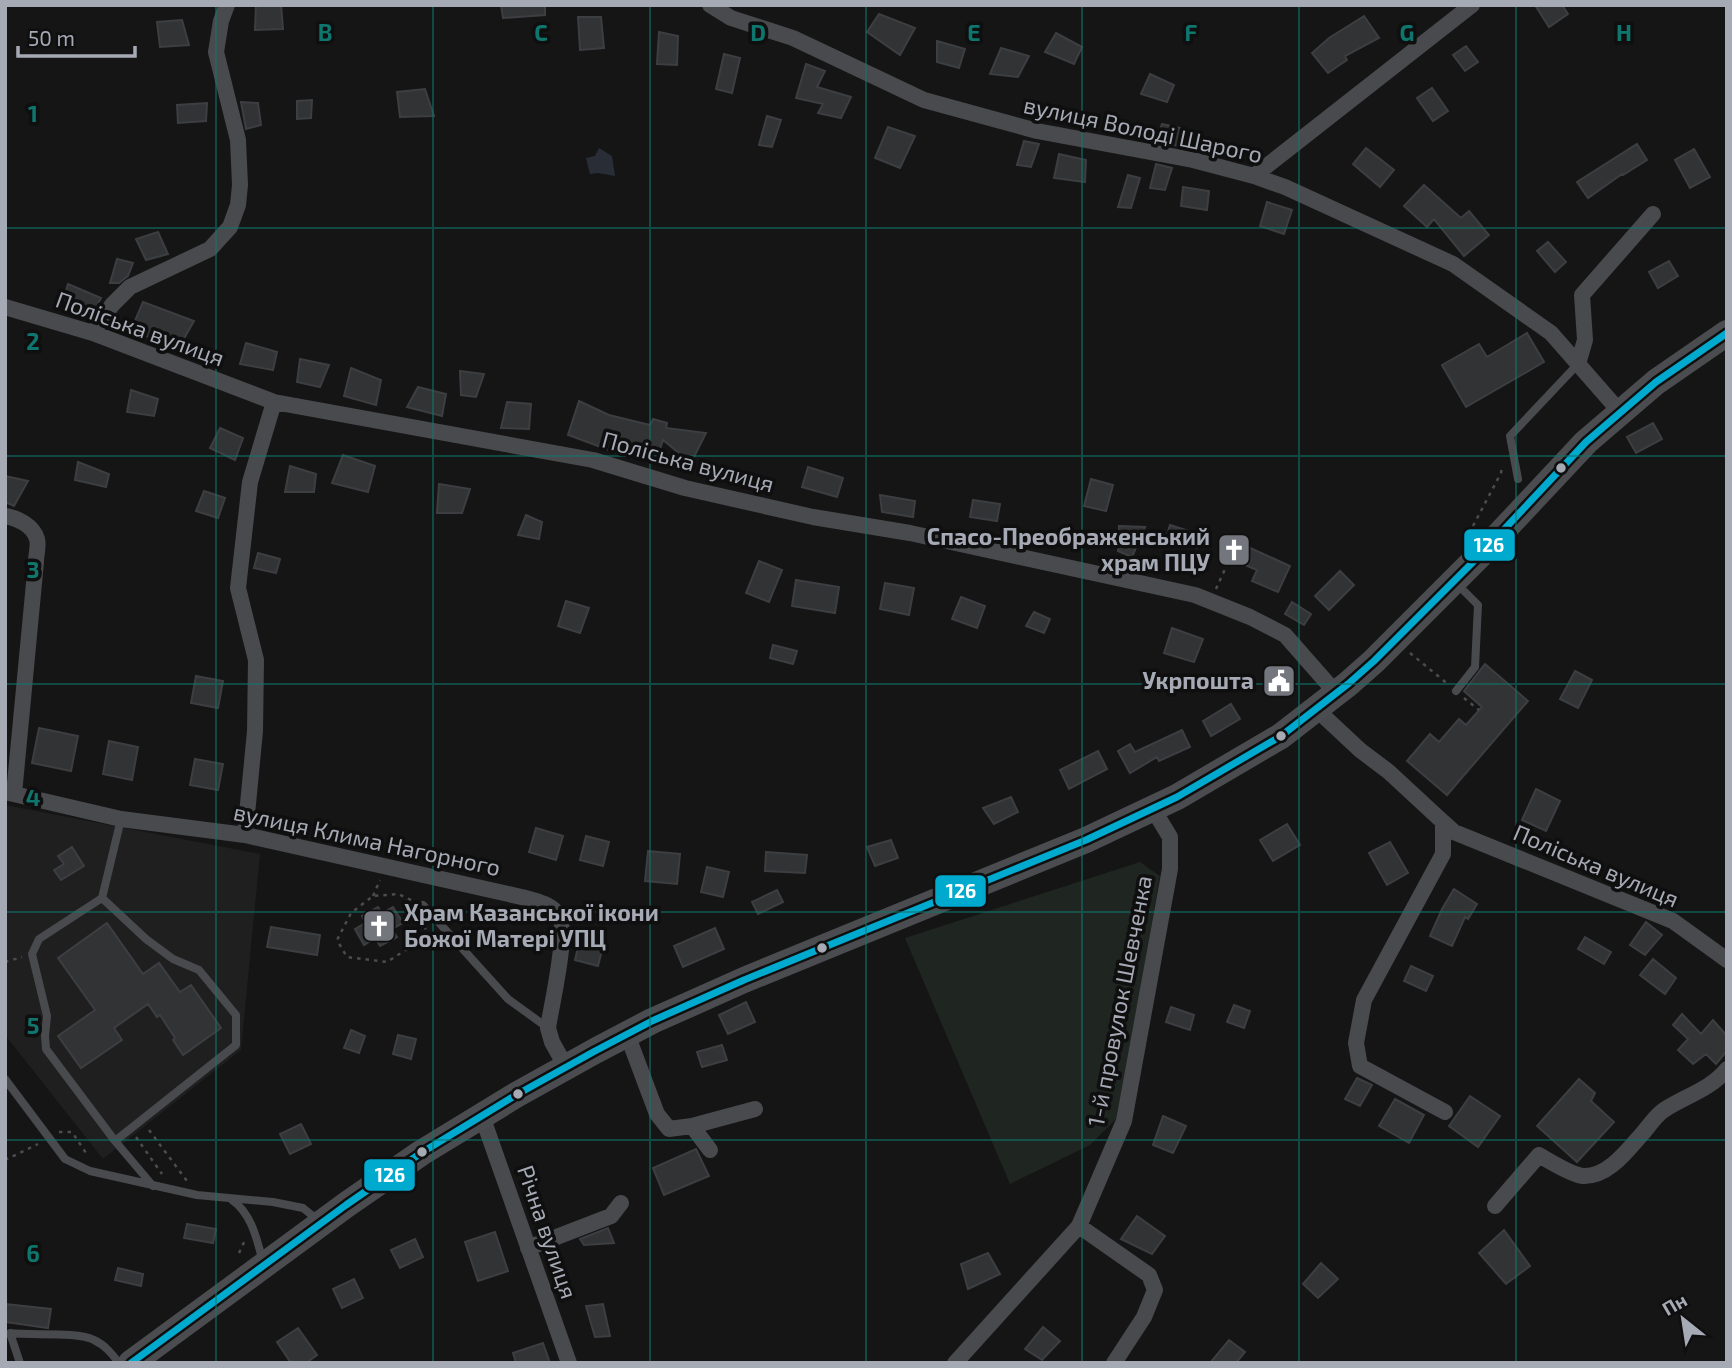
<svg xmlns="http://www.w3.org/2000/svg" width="1732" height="1368" font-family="'Exo 2',sans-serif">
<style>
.built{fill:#1f1f20}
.green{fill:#1f2520}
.water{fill:#292e36}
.building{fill:#323334;stroke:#3d3e41;stroke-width:2}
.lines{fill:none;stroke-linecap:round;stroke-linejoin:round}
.path{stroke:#4b4c4f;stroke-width:2.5;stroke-dasharray:3.5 5;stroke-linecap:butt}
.lane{stroke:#494a4d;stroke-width:8}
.street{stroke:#494a4d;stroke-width:16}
.primary{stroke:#4b4c4f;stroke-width:26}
.bus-1-casing{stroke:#0f0f10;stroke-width:12}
.bus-1{stroke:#00a9ce;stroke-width:7}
.grid{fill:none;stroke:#0f766e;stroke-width:2;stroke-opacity:0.55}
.bus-dot{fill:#a6aab5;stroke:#0f0f10;stroke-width:2.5}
.labels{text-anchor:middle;stroke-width:7;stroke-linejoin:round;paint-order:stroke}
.street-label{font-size:23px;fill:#a6aab5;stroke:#0f0f10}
.poi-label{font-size:23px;font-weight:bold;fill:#a6aab5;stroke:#0f0f10;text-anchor:end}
.grid-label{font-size:23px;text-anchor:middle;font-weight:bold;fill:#0f766e;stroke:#0f0f10;stroke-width:7;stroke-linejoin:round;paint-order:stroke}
.line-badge{stroke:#0f0f10;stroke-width:2.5}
.badge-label{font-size:19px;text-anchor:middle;font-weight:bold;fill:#fff}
</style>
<rect width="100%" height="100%" fill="#151515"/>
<path class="built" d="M5,805L260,854L241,1050L103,1159L5,1035Z"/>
<path class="green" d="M1140,862L1160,876L1118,1117L1090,1145L1010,1184L905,938Z"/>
<path class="water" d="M599,148L612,156L615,176L598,173L590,174L586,158L595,156Z"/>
<path class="building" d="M256,5H281L283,29L255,30Z
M501,5H545V15L503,18Z
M1535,5H1562L1568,14L1549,27Z
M879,14L915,28L900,55L867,32Z
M1364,16L1379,38L1345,56L1347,60L1328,73L1312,53L1329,38Z
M578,17H601L604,48L580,50Z
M182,20L189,45L160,47L157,22Z
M659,32L678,36L677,65L657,64Z
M1056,33L1082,47L1074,64L1045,52Z
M937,41L965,49L959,68L937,62Z
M1466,46L1478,62L1465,71L1453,55Z
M1001,48L1029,56L1018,77L990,74Z
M724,54L740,58L732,93L716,89Z
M806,64L825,71L817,87L851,97L841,118L818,113L823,104L796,98Z
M1150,74L1174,85L1167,102L1141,94Z
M1432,88L1448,111L1433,121L1417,98Z
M425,89L434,116L400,117L397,92Z
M312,100L311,118L297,119V101Z
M241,102L258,103L261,125L246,129Z
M207,103L206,121L178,123L177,105Z
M767,116L781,120L772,147L759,145Z
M1162,124L1189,130L1186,147L1156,142Z
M888,127L915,136L900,168L875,158Z
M1024,141L1039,144L1031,167L1017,165Z
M1637,144L1647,160L1623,175L1622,174L1588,198L1577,182Z
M1366,148L1394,170L1380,187L1353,164Z
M1694,149L1710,177L1690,188L1675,160Z
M1059,154L1086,160L1085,182L1054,178Z
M1156,164L1172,168L1165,190L1150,188Z
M1128,175L1140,178L1131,208L1118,207Z
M1424,185L1461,218L1469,211L1489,235L1464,256L1434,219L1427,227L1404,206Z
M1183,187L1209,191L1207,210L1181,206Z
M1267,202L1292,210L1284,234L1260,226Z
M158,232L168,254L146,260L136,239Z
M1548,242L1566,262L1555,272L1537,251Z
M117,259L133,263L128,276L119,283H110Z
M1669,261L1678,276L1658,288L1649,272Z
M68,284L101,298L93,312L63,300Z
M143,302L194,321L178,349L131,330Z
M1527,333L1544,362L1466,407L1442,365L1479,344L1487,357Z
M246,343L277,352L273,370L240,364Z
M300,359L329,365L320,387L297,382Z
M351,368L381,380L376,405L344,396Z
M460,371L484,374L476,397L461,395Z
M418,387L446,394L442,416L407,407Z
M131,390L158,399L154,416L127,412Z
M579,401L609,415L650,425L653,419L667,423L666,428L706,433L691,463L663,440L659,452L628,448L625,456L568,435Z
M507,402L531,404L529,429L501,428Z
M1653,423L1662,439L1636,453L1627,437Z
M220,428L243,438L235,460L210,448Z
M343,455L375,466L368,492L332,483Z
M78,462L109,474L106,487L75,480Z
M290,466L316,474L314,492H285Z
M808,467L843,478L837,497L802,487Z
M5,476L28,481L14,506L5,502Z
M1091,479L1113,485L1106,511L1084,506Z
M439,484L470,489L462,513H437Z
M204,491L225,498L218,518L196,511Z
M880,495L915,501L913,517L882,512Z
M973,500L1000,504L997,521L970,517Z
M526,515L542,522L539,539L518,535Z
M1170,525L1201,535L1197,548L1166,538Z
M1119,526L1145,527L1132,557L1118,551Z
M1226,537L1290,566L1278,592L1252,581L1257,570L1219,554Z
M258,553L280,559L276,573L254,568Z
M759,561L782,570L769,602L746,593Z
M1340,571L1354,585L1329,610L1315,596Z
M796,580L839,587L835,613L792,606Z
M885,583L914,588L909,615L880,609Z
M961,597L985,606L977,628L952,619Z
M566,601L589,608L580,633L558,626Z
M1292,602L1311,614L1304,625L1285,614Z
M1034,612L1050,619L1044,633L1026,626Z
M1172,628L1203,639L1194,662L1164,653Z
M773,645L797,651L793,664L770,658Z
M1485,664L1528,701L1447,795L1407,761L1430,734L1439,742L1459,719L1466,725L1482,707L1464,691Z
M1575,671L1592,680L1578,708L1560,699Z
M196,676L223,681L218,708L191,703Z
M1231,704L1240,719L1211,736L1203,721Z
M39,728L78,736L71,771L32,763Z
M1182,730L1190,747L1159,761L1157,757L1130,773L1118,751L1130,744L1135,752Z
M109,741L138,747L132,780L103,774Z
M1098,751L1107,769L1069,789L1060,770Z
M195,759L223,764L218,790L190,785Z
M1536,789L1560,801L1546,831L1522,820Z
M1011,797L1018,812L994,824L983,808Z
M1287,824L1300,845L1273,861L1260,840Z
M536,828L563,836L556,860L529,852Z
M586,836L609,842L603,866L580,860Z
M891,840L898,858L875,866L867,847Z
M1390,842L1408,873L1387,885L1369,853Z
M72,847L84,866L61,880L54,870L64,864L58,856Z
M648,851L680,854L677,884L645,881Z
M766,852L807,855L805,873L765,871Z
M707,867L729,872L723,897L701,892Z
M1454,889L1477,904L1468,919L1465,917L1452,946L1430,936L1442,909Z
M777,890L783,902L758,914L752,902Z
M378,907L382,913L393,907L403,923L392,929L397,937L380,946L375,938L364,945L355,929L365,923L362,916Z
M1646,922L1662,935L1645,955L1630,945Z
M107,923L143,974L159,963L180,992L191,985L221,1028L183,1055L173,1040L175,1038L160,1015L157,1017L148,1004L114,1028L122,1040L81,1068L58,1036L95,1010L58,958Z
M271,927L320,935L317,955L267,947Z
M715,928L724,949L683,967L674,946Z
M1585,937L1611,952L1604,964L1578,949Z
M579,943L602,950L598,966L575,960Z
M1653,959L1676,978L1665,994L1640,975Z
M1411,966L1433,976L1426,991L1404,981Z
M746,1002L755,1022L728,1034L719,1015Z
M1234,1005L1250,1011L1244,1028L1227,1022Z
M1171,1007L1194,1015L1190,1030L1166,1022Z
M1682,1014L1701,1034L1713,1020L1727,1036V1051L1716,1064L1706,1054L1693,1064L1678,1050L1688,1039L1673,1025Z
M351,1030L365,1036L359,1053L344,1048Z
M398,1035L416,1039L411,1059L393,1054Z
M722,1045L727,1060L702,1067L697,1052Z
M1357,1078L1372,1085L1360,1106L1345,1099Z
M1579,1079L1595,1093L1591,1101L1614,1122L1577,1162L1537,1126Z
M1470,1096L1500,1116L1478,1147L1449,1126Z
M1395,1099L1424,1115L1409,1143L1379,1126Z
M1163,1116L1186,1126L1173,1153L1153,1145Z
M301,1124L311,1144L290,1154L280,1134Z
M696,1149L709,1176L664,1195L653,1168Z
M1137,1216L1165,1236L1152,1254L1121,1239Z
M187,1224L216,1229L213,1243L184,1238Z
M608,1228L614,1243L584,1245L580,1239Z
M1504,1230L1530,1266L1506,1284L1479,1253Z
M495,1232L508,1271L478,1281L465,1242Z
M415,1239L423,1257L400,1268L391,1250Z
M988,1253L1000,1274L968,1289L961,1264Z
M1321,1263L1338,1279L1318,1298L1303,1284Z
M118,1268L143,1274L141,1286L115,1280Z
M354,1279L363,1298L342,1308L333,1289Z
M5,1304L51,1309L48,1328L5,1322Z
M603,1304L610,1336L595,1337L586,1306Z
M1043,1327L1060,1341L1042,1360L1025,1349Z
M298,1328L317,1355L306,1363H291L277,1342Z
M1229,1340L1245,1352L1236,1363H1210Z
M543,1343L550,1363H516L513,1353Z"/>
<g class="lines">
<path class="path" d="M1473,526L1501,473L1502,466
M1216,589L1230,558
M1410,653L1449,685
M1464,698L1479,710
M373,896L380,880
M411,900L398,894L373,896L351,913L337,940L347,957L387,962L415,944L441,943
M425,926L427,944
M5,962L22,957
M149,1130L187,1181
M59,1132H72L88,1156
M136,1137L162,1174
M5,1160L38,1144
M239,1253L245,1240"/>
<path class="lane" d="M1518,479L1510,436L1578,364
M1456,691L1475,667L1478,605L1456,583
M102,898L146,939L173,959L199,970L236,1015V1045L115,1141L46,1049L45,1036L47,1016L32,954L39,939L102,898L121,819
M423,905L508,999L548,1028
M5,1079L65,1159L90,1171L197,1195L273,1202L303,1208L319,1221
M115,1141L153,1186
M232,1200C252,1214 257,1240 263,1262
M20,1363L10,1333C31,1336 77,1331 94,1340C105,1345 112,1354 119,1363"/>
<path class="street" d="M710,5L731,18L793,38L924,100L1037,131L1193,160L1254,176L1285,187L1453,264L1551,333L1621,413
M1254,176L1472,5
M5,307L93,333L274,402L593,460L685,488L813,517L910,533L1195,595L1250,617L1285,635L1336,693
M93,333L112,305L130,287L210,249L230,227L238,205L240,185L238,140L216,52L221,21L227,5
M1578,364L1585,340L1582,295L1653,214
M5,516C17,518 33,525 37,539C39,545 36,555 36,562L14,794
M1316,709L1360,750L1389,772L1443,822V854L1364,1000L1356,1043L1360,1066L1445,1112
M5,792L121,819L245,835L526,898C538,902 552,904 559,916C569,931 551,1007 548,1028L552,1042L566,1067
M1443,822L1454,832L1673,921L1727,960
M245,835L255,731L256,660L238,588L250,482L274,402
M627,1034L657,1114L669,1129L692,1126L755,1109
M482,1116L569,1363
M692,1126L710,1150
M1495,1206L1539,1155C1549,1161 1572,1175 1583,1176C1608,1177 1627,1151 1642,1134C1649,1126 1656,1115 1664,1110C1685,1096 1710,1090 1727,1069
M1079,1226L1149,1275L1155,1290L1144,1317L1114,1363
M528,1248L611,1216L621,1203
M955,1363L1079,1226L1124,1121L1170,869V837L1153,809"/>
<path class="primary" d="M131,1363L346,1205L421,1153L516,1095L595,1051L652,1021L744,980L1086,840L1177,797L1281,736L1348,684L1374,661L1482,553L1586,442L1656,382L1727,333"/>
<defs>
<path id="bus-1" d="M131,1363L346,1205L421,1153L516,1095L595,1051L652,1021L744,980L1086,840L1177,797L1281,736L1348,684L1374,661L1482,553L1586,442L1656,382L1727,333"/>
</defs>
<use href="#bus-1" class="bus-1-casing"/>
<use href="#bus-1" class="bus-1"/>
</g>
<path class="grid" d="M216,5V1363M433,5V1363M650,5V1363M866,5V1363M1082,5V1363M1299,5V1363M1516,5V1363M5,228H1727M5,456H1727M5,684H1727M5,912H1727M5,1140H1727"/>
<defs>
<symbol id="church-square" viewBox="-11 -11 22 22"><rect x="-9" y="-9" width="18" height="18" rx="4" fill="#73767d" stroke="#0f0f10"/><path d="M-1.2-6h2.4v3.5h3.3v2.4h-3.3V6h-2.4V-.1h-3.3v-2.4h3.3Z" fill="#fff"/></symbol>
<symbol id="civic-square" viewBox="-11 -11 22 22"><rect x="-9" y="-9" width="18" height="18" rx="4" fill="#73767d" stroke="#0f0f10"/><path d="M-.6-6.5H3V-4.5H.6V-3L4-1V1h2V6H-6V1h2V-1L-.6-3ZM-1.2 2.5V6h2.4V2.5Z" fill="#fff"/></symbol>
</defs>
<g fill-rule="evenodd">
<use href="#church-square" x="1215" y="531" width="38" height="38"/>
<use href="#civic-square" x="1260" y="662" width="38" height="38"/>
<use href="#church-square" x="360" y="907" width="38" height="38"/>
</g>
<g class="bus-dot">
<circle cx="1561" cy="468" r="6"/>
<circle cx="1281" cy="736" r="6"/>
<circle cx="822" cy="948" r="6"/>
<circle cx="518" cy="1094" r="6"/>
<circle cx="422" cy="1152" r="6"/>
</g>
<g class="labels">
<g class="street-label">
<text transform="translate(1143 130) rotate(12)" y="8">вулиця Володі Шарого</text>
<text transform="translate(140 329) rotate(20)" y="8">Поліська вулиця</text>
<text transform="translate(688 462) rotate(15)" y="8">Поліська вулиця</text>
<text transform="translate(367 840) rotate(12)" y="8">вулиця Клима Нагорного</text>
<text transform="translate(1596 866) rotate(23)" y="8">Поліська вулиця</text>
<text transform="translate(1120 1001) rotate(-79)" y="8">1-й провулок Шевченка</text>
<text transform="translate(547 1232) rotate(71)" y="8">Річна вулиця</text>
</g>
<g class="poi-label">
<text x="1210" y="545">Спасо-Преображенський<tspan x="1210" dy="26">храм ПЦУ</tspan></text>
<text x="1254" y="689">Укрпошта</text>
<text x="404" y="921" text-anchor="start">Храм Казанської ікони<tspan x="404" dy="26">Божої Матері УПЦ</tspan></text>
</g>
</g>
<g class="grid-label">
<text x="325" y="41">B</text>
<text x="541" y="41">C</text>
<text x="758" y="41">D</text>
<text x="974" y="41">E</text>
<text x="1191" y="41">F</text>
<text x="1407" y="41">G</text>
<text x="1624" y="41">H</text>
<text x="33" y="122">1</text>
<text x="33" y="350">2</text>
<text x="33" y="578">3</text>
<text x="33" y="806">4</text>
<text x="33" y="1034">5</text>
<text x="33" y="1262">6</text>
</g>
<g class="line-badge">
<rect x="1463" y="528" width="53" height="34" rx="7" fill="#00a9ce"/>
<rect x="934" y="874" width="53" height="34" rx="7" fill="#00a9ce"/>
<rect x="363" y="1158" width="53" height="34" rx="7" fill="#00a9ce"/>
</g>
<g class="badge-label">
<text x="1489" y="552">126</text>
<text x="961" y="898">126</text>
<text x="390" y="1182">126</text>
</g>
<rect width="1732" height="1368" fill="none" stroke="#a6aab5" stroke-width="14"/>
<g transform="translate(1683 1319) rotate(330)" stroke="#0f0f10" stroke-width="5" paint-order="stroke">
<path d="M0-5L12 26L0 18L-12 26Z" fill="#a6aab5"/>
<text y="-10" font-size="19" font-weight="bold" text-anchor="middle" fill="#a6aab5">Пн</text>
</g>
<path d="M18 46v10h117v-10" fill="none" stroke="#a6aab5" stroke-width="3.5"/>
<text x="28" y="46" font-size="21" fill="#a6aab5" stroke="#0f0f10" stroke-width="5" paint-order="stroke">50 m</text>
</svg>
